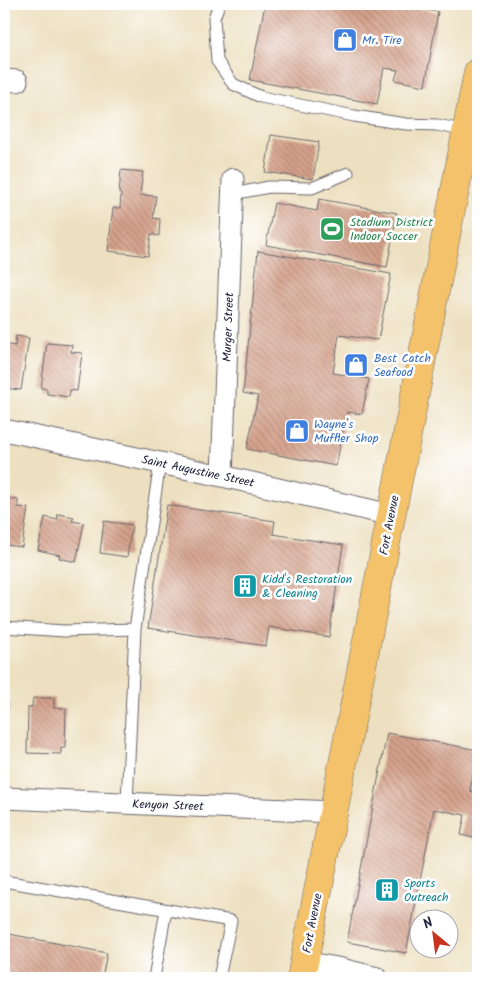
<svg xmlns="http://www.w3.org/2000/svg" width="482" height="982" font-family="Kalam,sans-serif">
<style>
.building{fill:url(#building-back-hatch)}
.lines{fill:none;stroke-linecap:round;stroke-linejoin:round}
.lane-casing{stroke:#69646a;stroke-width:13}
.street-casing{stroke:#69646a;stroke-width:23}
.primary-casing{stroke:#69646a;stroke-width:29}
.lane{stroke:#fff;stroke-width:11}
.street{stroke:#fff;stroke-width:21}
.primary{stroke:#f3c26a;stroke-width:28}
.labels{text-anchor:middle;stroke-width:5;stroke-linejoin:round;paint-order:stroke}
.shop-label{font-size:12px;fill:#366cbe;stroke:#fff;text-anchor:start}
.leisure-label{font-size:12px;fill:#27864d;stroke:#fff;text-anchor:start}
.street-label{font-size:12px;fill:#22223b;stroke:#fff}
.culture-label{font-size:12px;fill:#0d838f;stroke:#fff;text-anchor:start}
</style>
<defs>
<pattern id="building-back-hatch" width="6" height="6" patternUnits="userSpaceOnUse" patternTransform="scale(1.25)"><rect width="6" height="6" fill="#d5a18a"/><path d="M-1 5l2 2M0 0l6 6M5-1l2 2" fill="none" stroke="#ac8372"/></pattern>
</defs>
<rect width="100%" height="100%" fill="#fff"/>
<filter id="ink" filterUnits="userSpaceOnUse"><feTurbulence type="fractalNoise" baseFrequency=".02" numOctaves="2"/><feDisplacementMap in="SourceGraphic" scale="10" xChannelSelector="R" yChannelSelector="G"/><feConvolveMatrix kernelMatrix="1 2 1 2 8 2 1 2 1" color-interpolation-filters="sRGB"/></filter>
<filter id="wash" filterUnits="userSpaceOnUse"><feTurbulence type="fractalNoise" baseFrequency=".0096" numOctaves="4" result="noise"/><feDisplacementMap in="SourceGraphic" scale="20" xChannelSelector="R" yChannelSelector="G"/><feGaussianBlur stdDeviation="1.12" result="paint"/><feColorMatrix in="noise" values="0 0 0 0 0 0 0 0 0 0 0 0 0 0 0 0 0 1.4 0 .05"/><feComposite in="paint" operator="in"/></filter>
<g filter="url(#wash)">
<rect width="100%" height="100%" fill="#ede0c0"/>
<g id="blocks">
<path class="building" d="M265,4H412L411,7L438,12L425,86L395,80L398,70L384,68L377,104L250,80Z
M4,5H8L7,47H4Z
M271,135L319,142L313,179L265,172Z
M121,170L143,172L140,195L156,196L153,218L160,219L159,236L151,234L148,256L108,251L113,208H120L121,194L119,193Z
M319,199L397,213L387,267L266,245L274,203L317,211Z
M258,251L391,274L378,340L339,335L333,373L369,379L362,414L347,412L336,466L247,449L258,396L243,393Z
M16,336L29,338L21,390L4,388V344L15,346Z
M47,343L72,345L71,352L82,353L77,391L70,390L69,397L47,394V389L41,388Z
M4,498L18,500V507L28,508L22,547L6,545L7,539H4Z
M167,505L275,521L273,534L343,545L329,637L269,627L266,646L148,628Z
M58,514L74,517L72,521L84,523L76,562L59,558L60,555L38,550L45,517L57,520Z
M104,521L132,525L127,557L100,553Z
M33,698H54V708H66L65,748H61V754L27,753L28,707H32Z
M4,704H8L6,739L4,738Z
M387,733L478,750L470,791L478,793V839L461,835L465,815L434,809L406,953L347,942Z
M4,933L107,953L102,978H4Z"/>
</g>
</g>
<g filter="url(#ink)">
<use href="#blocks" fill-opacity="0" stroke="#69646a" stroke-width="1"/>
<g class="lines">
<defs>
<path id="lane" d="M219,4L214,18L217,61L233,84L261,97L354,116L406,124L437,125L467,131
M233,194L269,187L312,188L348,173
M4,627L64,631L135,629
M127,803L135,629L160,463
M4,881L231,921L219,978
M154,978L166,910"/>
<path id="street" d="M4,80L17,81
M4,430L222,476L391,515
M222,476L233,179
M4,798L333,812
M304,962L337,968L377,978"/>
<path id="primary" d="M301,978L478,72"/>
</defs>
<use href="#lane" class="lane-casing"/>
<use href="#street" class="street-casing"/>
<use href="#primary" class="primary-casing"/>
<use href="#lane" class="lane"/>
<use href="#street" class="street"/>
<use href="#primary" class="primary"/>
</g>
</g>
<defs>
<symbol id="shop-square" viewBox="-11 -11 22 22"><rect x="-9" y="-9" width="18" height="18" rx="4" fill="#3f7fe0" stroke="#fff"/><path d="M-5-2.5h2.3a2.7 3.5 0 0 1 5.4 0H5L5.5 6h-11ZM-1.5-2.5h3a1.5 2.3 0 0 0-3 0Z" fill="#fff"/></symbol>
<symbol id="stadium-square" viewBox="-11 -11 22 22"><rect x="-9" y="-9" width="18" height="18" rx="4" fill="#2e9e5b" stroke="#fff"/><path d="M0-5a6.5 5 0 1 0 0 10a6.5 5 0 1 0 0-10ZM-3.5-1.8h7v3.6h-7Z" fill="#fff"/></symbol>
<symbol id="building-square" viewBox="-11 -11 22 22"><rect x="-9" y="-9" width="18" height="18" rx="4" fill="#0f9aa8" stroke="#fff"/><path d="M-4-6H4V6H1V3H-1V6H-4ZM-2.5-4.3h1.7v1.8h-1.7ZM.8-4.3h1.7v1.8H.8ZM-2.5-1h1.7V.8h-1.7ZM.8-1h1.7V.8H.8Z" fill="#fff"/></symbol>
</defs>
<g fill-rule="evenodd">
<use href="#shop-square" x="331" y="26" width="28" height="28"/>
<use href="#stadium-square" x="318" y="215" width="28" height="28"/>
<use href="#shop-square" x="342" y="351" width="28" height="28"/>
<use href="#shop-square" x="283" y="417" width="28" height="28"/>
<use href="#building-square" x="231" y="572" width="28" height="28"/>
<use href="#building-square" x="373" y="876" width="28" height="28"/>
</g>
<g class="labels">
<g class="shop-label">
<text x="362" y="44">Mr. Tire</text>
<text x="374" y="362">Best Catch<tspan x="374" dy="14">Seafood</tspan></text>
<text x="314" y="428">Wayne's<tspan x="314" dy="14">Muffler Shop</tspan></text>
</g>
<g class="leisure-label">
<text x="350" y="226">Stadium District<tspan x="350" dy="14">Indoor Soccer</tspan></text>
</g>
<g class="street-label">
<text transform="translate(228 327) rotate(-88)" y="4">Murger Street</text>
<text transform="translate(198 471) rotate(12)" y="4">Saint Augustine Street</text>
<text transform="translate(389 525) rotate(-79)" y="4">Fort Avenue</text>
<text transform="translate(168 805) rotate(2)" y="4">Kenyon Street</text>
<text transform="translate(312 923) rotate(-79)" y="4">Fort Avenue</text>
</g>
<g class="culture-label">
<text x="262" y="583">Kidd's Restoration<tspan x="262" dy="14">&amp; Cleaning</tspan></text>
<text x="404" y="887">Sports<tspan x="404" dy="14">Outreach</tspan></text>
</g>
</g>
<rect width="482" height="982" fill="none" stroke="#fff" stroke-width="20"/>
<g transform="translate(434 934) rotate(331)"><circle r="24" fill="#ffffff" stroke="#a7a7b1"/>
<path d="M0-4L9 19L0 12L-9 19Z" fill="#c8321e"/>
<text y="-8" font-size="14" font-weight="bold" text-anchor="middle" fill="#22223b">N</text>
</g>
</svg>
